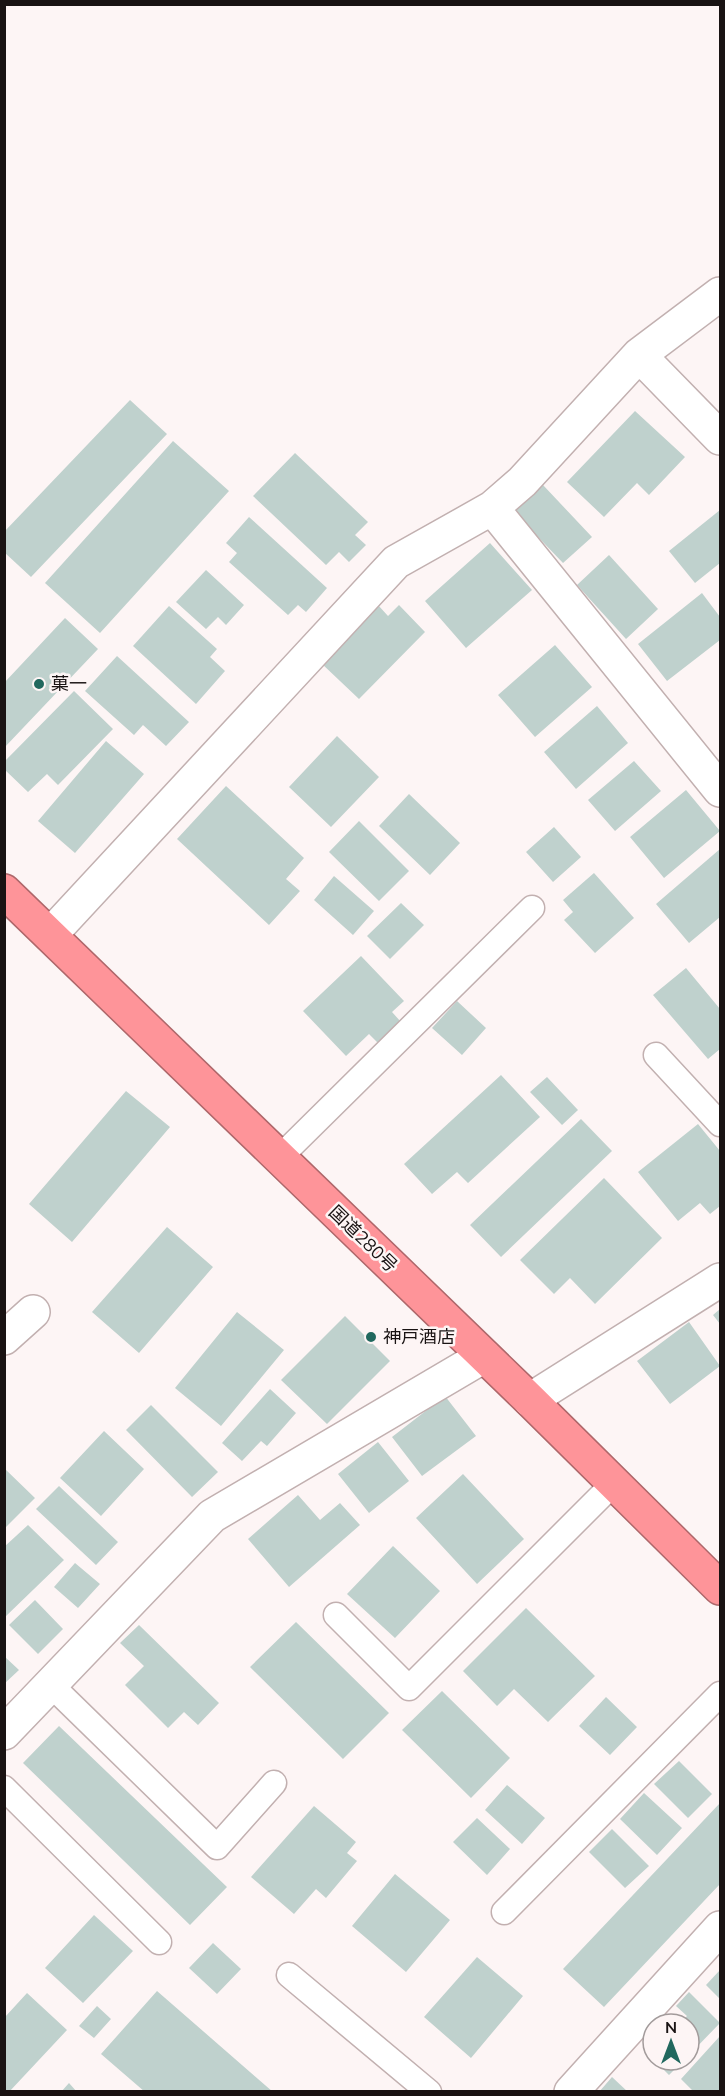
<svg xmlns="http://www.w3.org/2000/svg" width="725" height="2096" font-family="Mulish,'Noto Sans JP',sans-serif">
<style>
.building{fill:#bfd1cd}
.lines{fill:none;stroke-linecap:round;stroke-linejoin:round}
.lane-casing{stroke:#c2b0b0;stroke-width:27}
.street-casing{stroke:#c2b0b0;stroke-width:36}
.highway-casing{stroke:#ae676a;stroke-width:36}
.lane{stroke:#fff;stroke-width:24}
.street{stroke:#fff;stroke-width:33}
.highway{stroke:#fe9499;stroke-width:33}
.poi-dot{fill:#21685e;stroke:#fdf5f5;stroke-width:2}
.labels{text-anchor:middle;stroke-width:5;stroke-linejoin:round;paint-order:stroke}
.poi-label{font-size:18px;fill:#191313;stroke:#fdf5f5;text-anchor:start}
.street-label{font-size:18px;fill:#191313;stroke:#fdf5f5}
</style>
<rect width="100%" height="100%" fill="#fdf5f5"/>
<path class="building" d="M130,400L167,434L31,577L4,552V532Z
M635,411L685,457L649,495L637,483L604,517L567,482Z
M173,441L229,491L100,633L45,583Z
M295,453L368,522L355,535L366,545L349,562L339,552L326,565L253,496Z
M543,485L592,537L563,563L514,512Z
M720,510V563L695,583L669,551Z
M249,517L327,588L306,612L298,605L288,615L229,562L237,553L226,543Z
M490,543L532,590L466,648L425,601Z
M609,555L658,609L626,639L577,585Z
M206,570L244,605L226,625L218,617L206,629L176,602Z
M702,593L720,617V640L667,681L638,644Z
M378,605L388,616L399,605L425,632L359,699L321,663Z
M169,606L217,649L210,657L225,671L196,704L133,646Z
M65,618L98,649L4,748V683Z
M555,645L592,687L535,737L498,695Z
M117,656L189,722L166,746L143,725L134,735L85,691Z
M74,691L113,729L58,785L47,774L28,792L4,769V762Z
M597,706L628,743L576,789L544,752Z
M337,736L379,777L331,827L289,787Z
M106,741L144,774L75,853L38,821Z
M634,761L661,791L615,831L588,800Z
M226,786L304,858L286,879L300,891L269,925L177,839Z
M686,790L720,831L664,878L630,837Z
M409,794L460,843L430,875L379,826Z
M359,821L409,871L379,901L329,852Z
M554,827L581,857L553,882L526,852Z
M720,849V917L689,943L656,904Z
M594,873L634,918L595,953L564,920L573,912L563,900Z
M334,876L374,911L353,935L314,900Z
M401,903L424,925L390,959L367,936Z
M361,956L404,1001L392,1012L401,1022L378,1043L369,1034L346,1056L303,1011Z
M686,968L720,1009V1049L708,1059L653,995Z
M457,1001L486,1028L462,1055L432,1028Z
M501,1075L540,1117L468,1183L457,1172L432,1194L404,1164Z
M547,1077L578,1110L562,1125L530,1092Z
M126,1091L170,1127L72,1242L29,1204Z
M581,1119L612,1151L501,1257L470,1225Z
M698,1124L720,1151V1206L710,1214L700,1203L678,1221L638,1172Z
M604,1178L662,1238L595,1304L570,1278L554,1294L520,1260Z
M167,1227L213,1267L139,1353L92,1312Z
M720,1309V1324L713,1315Z
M237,1312L284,1350L221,1426L175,1388Z
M345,1316L390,1361L327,1424L281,1380Z
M689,1322L720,1366L670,1404L637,1361Z
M270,1389L296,1413L267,1446L261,1441L242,1461L222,1443Z
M445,1396L476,1436L422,1476L392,1437Z
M151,1405L218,1472L192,1497L126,1430Z
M104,1431L144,1469L101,1516L60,1478Z
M378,1442L409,1481L369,1513L338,1474Z
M4,1468L35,1498L4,1529Z
M463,1474L524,1539L477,1584L416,1518Z
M59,1486L118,1542L96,1565L36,1509Z
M298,1495L320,1520L340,1503L360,1525L289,1587L248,1539Z
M28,1525L64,1560L4,1618V1547Z
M393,1546L440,1591L395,1638L347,1594Z
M75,1563L100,1584L78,1608L54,1587Z
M35,1600L63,1629L38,1654L9,1625Z
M526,1608L595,1676L548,1722L514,1689L497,1706L463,1671Z
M296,1622L389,1713L343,1759L250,1667Z
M139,1625L219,1703L198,1725L184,1712L168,1728L125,1685L144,1666L120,1643Z
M4,1656L19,1670L4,1684Z
M442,1691L510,1758L471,1798L402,1730Z
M606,1697L637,1727L610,1755L579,1726Z
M59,1726L227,1887L190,1925L23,1763Z
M679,1761L712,1794L688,1818L654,1784Z
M507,1785L545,1818L522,1844L485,1810Z
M644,1793L682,1828L657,1855L620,1819Z
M720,1803V1884L604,2007L563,1969Z
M314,1806L356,1842L347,1853L357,1861L326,1898L316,1889L294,1914L251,1877Z
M477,1818L510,1849L487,1875L453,1842Z
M612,1829L649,1866L625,1888L589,1852Z
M395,1874L450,1920L406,1972L352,1926Z
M94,1915L133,1951L83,2003L45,1968Z
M213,1943L241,1969L217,1994L189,1968Z
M477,1957L523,1996L471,2058L424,2017Z
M720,1970V1999L706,1985Z
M157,1991L273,2092H145L101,2054Z
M689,1992L720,2023L689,2055V2024H679L687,2016L676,2006Z
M27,1993L67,2030L9,2092H5V2017Z
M97,2006L111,2019L94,2038L79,2026Z
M720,2036V2091L694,2092L681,2079Z
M654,2060H684L669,2075Z
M612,2077L628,2092H599Z
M69,2083L77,2092H61Z"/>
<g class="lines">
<defs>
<path id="lane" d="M656,1055L720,1124
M280,1157L532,908
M336,1615L409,1688L614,1483
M51,1685L217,1847L274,1783
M4,1788L159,1942
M504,1912L720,1694
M289,1975L429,2092"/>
<path id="street" d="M639,355L720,438
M492,508L720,790
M51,934L396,562L492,508L522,482L639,355L720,294
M4,1338L33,1312
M530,1400L720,1280
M4,1733L212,1516L484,1356
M571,2092L720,1928"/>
<path id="highway" d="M4,891L530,1400L720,1588"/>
</defs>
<use href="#lane" class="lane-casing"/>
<use href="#street" class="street-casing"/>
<use href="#highway" class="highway-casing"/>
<use href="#lane" class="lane"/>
<use href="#street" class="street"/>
<use href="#highway" class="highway"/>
</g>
<g class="poi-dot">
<circle cx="39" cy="684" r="6"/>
<circle cx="371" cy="1337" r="6"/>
</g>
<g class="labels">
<g class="poi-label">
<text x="51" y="690">菓一</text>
<text x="383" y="1343">神戸酒店</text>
</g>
<g class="street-label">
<text transform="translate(363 1239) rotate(44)" y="6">国道280号</text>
</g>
</g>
<rect width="725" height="2096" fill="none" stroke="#191313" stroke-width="12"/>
<g transform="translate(671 2042)"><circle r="28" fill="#fdf5f5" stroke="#a29b9b" stroke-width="1.5"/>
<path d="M0-4.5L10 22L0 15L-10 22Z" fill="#21685e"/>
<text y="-9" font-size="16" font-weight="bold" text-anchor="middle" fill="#191313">N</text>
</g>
</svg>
